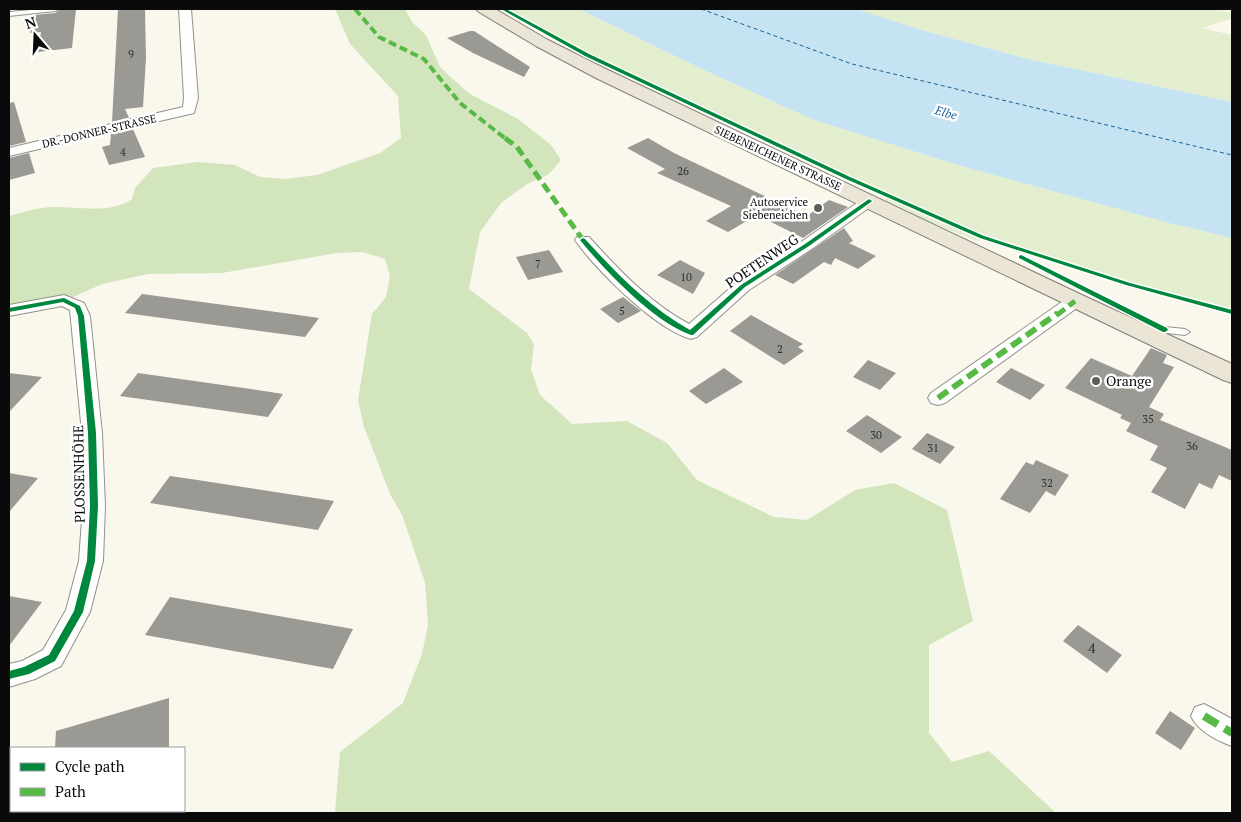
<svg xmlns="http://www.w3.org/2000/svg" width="1241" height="822" font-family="'PT Serif',serif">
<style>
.green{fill:#e2eecd}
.forest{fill:#d2e5bc}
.water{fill:#c5e3f2}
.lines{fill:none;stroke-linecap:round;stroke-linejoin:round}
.ferry{stroke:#176198;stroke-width:1;stroke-dasharray:4 3;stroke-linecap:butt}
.building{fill:#9b9994}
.lane-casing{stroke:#92918c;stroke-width:2}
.street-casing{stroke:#92918c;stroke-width:2}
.primary-casing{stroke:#7f7e7a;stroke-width:2}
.lane{fill:#fefefc;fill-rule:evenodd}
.street{fill:#fefefc;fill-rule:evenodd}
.primary{fill:#ebe5d6;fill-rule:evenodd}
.quiet-far3{stroke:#58b947;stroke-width:4;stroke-dasharray:8 4;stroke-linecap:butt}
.quiet-far2{stroke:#58b947;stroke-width:5;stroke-dasharray:10 5;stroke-linecap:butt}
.quiet-far1{stroke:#58b947;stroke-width:6;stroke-dasharray:12 6;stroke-linecap:butt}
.quiet{stroke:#58b947;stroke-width:8;stroke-dasharray:16 8;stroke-linecap:butt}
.cycleway-casing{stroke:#fff;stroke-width:3}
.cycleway{fill:#00873e;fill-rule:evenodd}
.poi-dot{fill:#5e5d59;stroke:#fff;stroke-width:2}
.labels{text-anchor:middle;stroke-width:5;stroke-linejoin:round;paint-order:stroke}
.number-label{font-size:11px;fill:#2e2e2c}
.far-street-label{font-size:11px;fill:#0a0a0a;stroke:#fff}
.far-poi-label{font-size:11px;fill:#0a0a0a;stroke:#fff;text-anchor:end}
.far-water-label{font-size:12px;font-style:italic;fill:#176198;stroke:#fff}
.street-label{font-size:14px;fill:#0a0a0a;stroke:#fff}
.poi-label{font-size:14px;fill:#0a0a0a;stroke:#fff;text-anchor:start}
.near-number-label{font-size:14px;fill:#2e2e2c}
</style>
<rect width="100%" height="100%" fill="#faf7ed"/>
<path class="green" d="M507,9H579L706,71L814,120L961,166L1169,223L1232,238V310L1127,281L984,236L851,176L589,54Z
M856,9H1215L1232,13V18L1202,28L1232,35V102L1032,60L921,30Z
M886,198L980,240L977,241L908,213L910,211L885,200Z"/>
<path class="forest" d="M335,9H405L412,22L426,35L440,67L454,80L470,94L518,119L551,145L561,160L549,174L527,184L501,203L480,232L469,289L527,333L534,344L531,369L540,395L572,424L627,421L667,443L697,480L774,517L807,520L855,490L894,483L947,510L973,621L929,645V733L952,762L989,751L1056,813H335L340,752L403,703L422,654L428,625L425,582L402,515L390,494L364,427L358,400L372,314L386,297L390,276L385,259L362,252L337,253L222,273L148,274L102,284L69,299L9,306V216C24,212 39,207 55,207C80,207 111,214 132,199L135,188L153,168L198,162L235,165L260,177L285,179L317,175L380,153L401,138L398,96L350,44Z"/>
<path class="water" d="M579,9H856L921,30L1032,60L1232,102V238L1169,223L961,166L814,120L706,71Z"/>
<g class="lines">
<path class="ferry" d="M701,9L852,64L1232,155"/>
</g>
<path class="building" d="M60,9H76L72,48L38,52L41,32L30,33L34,15L55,13Z
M118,9H145L146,58L143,107L125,109L129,118L112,122Z
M470,31H474L530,67L524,77L473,53L447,38Z
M14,102L26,142L9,146V103Z
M133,129L145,157L109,165L102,147L110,145L111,134Z
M648,138L674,153L807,216L829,200L848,207L803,238L757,215L728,232L706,221L731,206L657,173L665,169L627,148Z
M29,153L35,173L9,180V158Z
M844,228L853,241L849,243L876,256L858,269L835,258L831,265L824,262L793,284L775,275Z
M549,250L563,272L528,280L516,257Z
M680,260L705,273L693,294L657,275Z
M142,294L291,314L319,318L305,337L125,313Z
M623,297L641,311L618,323L600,309Z
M751,315L803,344L798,347L804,351L784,365L730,331Z
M1151,348L1167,355L1163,363L1174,367L1149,407L1164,414L1160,420L1232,450V481L1219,475L1212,489L1199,483L1185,509L1151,492L1167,468L1150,460L1158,446L1126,431L1131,423L1120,418L1122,415L1065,388L1091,358L1132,376Z
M868,360L896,373L880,390L853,377Z
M724,368L743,382L706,404L689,391Z
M1011,368L1045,385L1030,400L996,382Z
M9,373L42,377L9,412Z
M138,373L251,389L283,394L268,417L120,396Z
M867,415L902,437L881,453L846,431Z
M927,433L955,447L940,464L912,449Z
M1036,460L1069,475L1055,496L1046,491L1030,513L1000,499L1026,462L1033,465Z
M9,473L38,478L9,512Z
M170,476L191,479L334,501L318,530L150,503Z
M9,596L42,602L9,646Z
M170,597L313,622L353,629L333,669L145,635Z
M1078,625L1122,655L1107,673L1063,641Z
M169,698V748H55L56,731Z
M1170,711L1195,728L1181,750L1155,733Z"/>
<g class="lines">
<defs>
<path id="lane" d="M42,9H58L55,11L9,16V12Z
M1165,327L1185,329L1190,332L1185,335L1167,333L1160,341H1154L1152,339C1155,334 1160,328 1165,327Z"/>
<path id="street" d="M179,9H191L198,98L194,113L9,156V148L183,107L184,98Z
M869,196L874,198L877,201L874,204L813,248L749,290L697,337L691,339C655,329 596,270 575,240L577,237H589C619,270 650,303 689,324L737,282L801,242L864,198Z
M64,295L84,303L90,316L102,433L105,506L103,561L90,612L61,666L35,679L9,687V664L22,661L43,650L66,610L79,561L83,506L82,433L70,310L62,306L9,316V305Z
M1075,296L1081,297L1084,301L1081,305L945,403L938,405L931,403L928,398L931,393L1069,297Z
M1204,704L1232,719V746C1217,741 1197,730 1191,716L1195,707Z"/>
<path id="primary" d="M476,9H495L548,40L608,70L1084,296L1232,364V383L1223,380L596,78L536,46L479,12Z"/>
</defs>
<use href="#lane" class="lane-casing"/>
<use href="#street" class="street-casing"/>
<use href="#primary" class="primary-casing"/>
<use href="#lane" class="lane"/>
<use href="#street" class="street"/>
<use href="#primary" class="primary"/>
<path class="quiet-far3" d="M355,9L379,37L424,59L460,103L506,139"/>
<path class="quiet-far2" d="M505,138L517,147L583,240
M1057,315L1075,301"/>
<path class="quiet-far1" d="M938,398L1058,313"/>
<path class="quiet" d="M1204,716L1232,733"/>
<defs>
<path id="cycleway" d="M501,9H506L589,54L850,177L984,236L1130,283L1232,310V314L1126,285L980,238L846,179L585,56Z
M869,199L872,201L871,202L809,246L745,287L693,335H691C654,322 605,271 580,240L583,238L585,239C617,274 649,307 690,330L741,285L805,244Z
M1021,255L1167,328L1168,330L1165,332H1163L1019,258V256Z
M64,298L80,306L84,316L96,433L98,506L95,561L83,612L55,661L29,674L9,679V671L24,667L49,655L74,611L87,561L90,506L88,433L78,316L75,308L63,302L9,312V308Z"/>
</defs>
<use href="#cycleway" class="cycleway-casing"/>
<use href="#cycleway" class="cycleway"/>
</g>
<g class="poi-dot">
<circle cx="818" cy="208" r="5"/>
<circle cx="1096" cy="381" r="5"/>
</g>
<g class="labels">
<g class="number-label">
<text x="131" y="58">9</text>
<text x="123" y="156">4</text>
<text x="683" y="175">26</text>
<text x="538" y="268">7</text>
<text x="686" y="281">10</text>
<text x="622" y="315">5</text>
<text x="780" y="353">2</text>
<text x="1148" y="423">35</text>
<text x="876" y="439">30</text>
<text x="1192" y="450">36</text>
<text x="933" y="452">31</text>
<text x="1047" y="487">32</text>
</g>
<g class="far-street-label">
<text transform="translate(99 131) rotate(-13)" y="4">DR.-DONNER-STRASSE</text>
<text transform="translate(778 158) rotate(25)" y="4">SIEBENEICHENER STRASSE</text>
</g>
<g class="far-poi-label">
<text x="808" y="206">Autoservice<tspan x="808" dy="13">Siebeneichen</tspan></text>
</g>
<g class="far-water-label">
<text transform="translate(946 113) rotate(16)" y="4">Elbe</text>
</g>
<g class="street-label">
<text transform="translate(762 261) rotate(-34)" y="5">POETENWEG</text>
<text transform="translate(79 474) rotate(-91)" y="5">PLOSSENHÖHE</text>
</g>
<g class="poi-label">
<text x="1106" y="386">Orange</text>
</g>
<g class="near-number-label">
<text x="1092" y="653">4</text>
</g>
</g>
<rect width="1241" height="822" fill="none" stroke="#0a0a0a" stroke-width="20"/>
<rect x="10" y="747" width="175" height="65" fill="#ffffff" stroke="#9d9d9d"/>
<rect x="20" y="763" width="25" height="8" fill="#00873e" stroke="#9d9d9d"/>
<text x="55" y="772" font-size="15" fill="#0a0a0a">Cycle path</text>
<rect x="20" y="788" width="25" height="8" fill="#58b947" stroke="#9d9d9d"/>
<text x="55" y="797" font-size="15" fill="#0a0a0a">Path</text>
<g transform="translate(35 35) rotate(341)" stroke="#ffffff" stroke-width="4" paint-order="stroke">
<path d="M0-4L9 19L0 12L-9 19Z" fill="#0a0a0a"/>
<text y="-8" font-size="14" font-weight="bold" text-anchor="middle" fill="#0a0a0a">N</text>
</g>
</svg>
